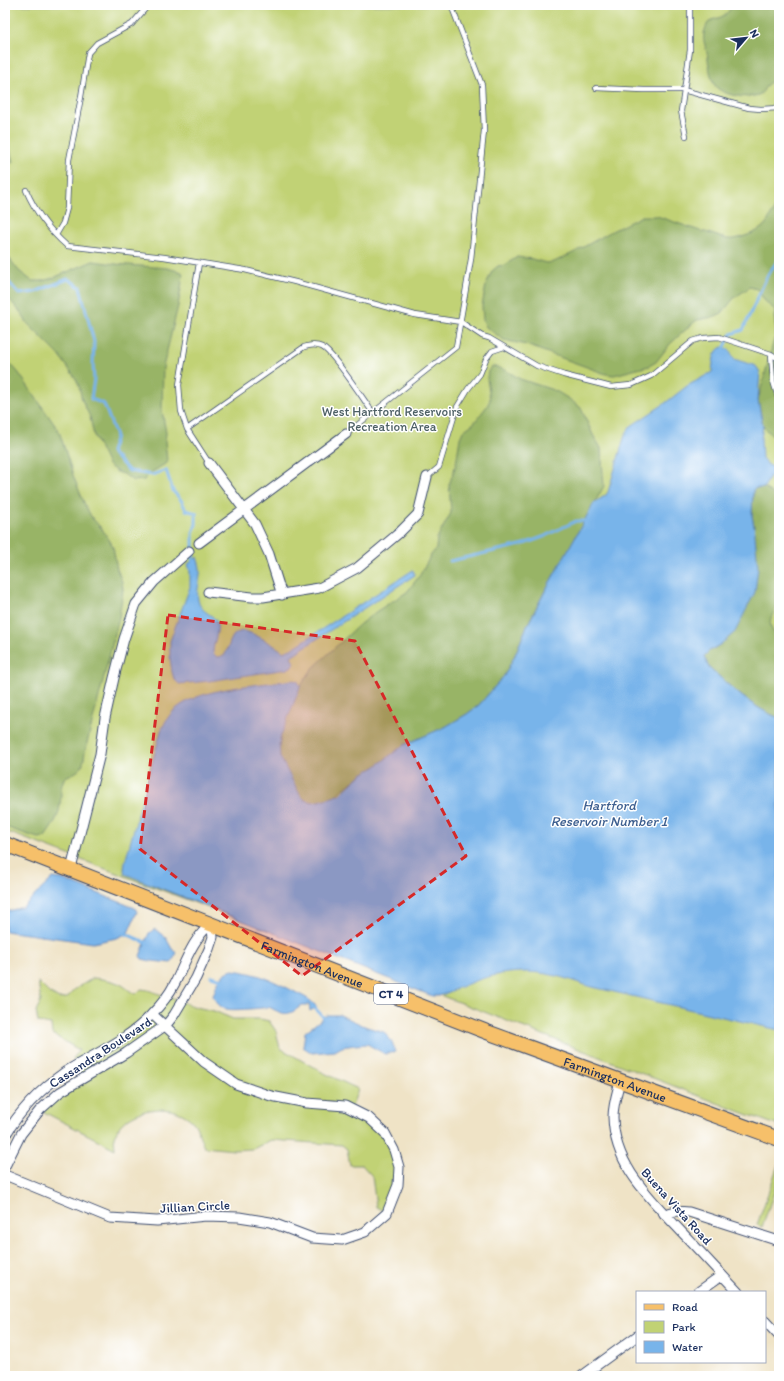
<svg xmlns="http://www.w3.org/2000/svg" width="784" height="1381" font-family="Itim,sans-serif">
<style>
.green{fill:#c1d274;stroke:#6e8069}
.forest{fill:#98b466;stroke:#5a7262}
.water{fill:#78b4ea;stroke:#4a72a4}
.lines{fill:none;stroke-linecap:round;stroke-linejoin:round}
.stream{stroke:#78b4ea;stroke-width:3}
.service-casing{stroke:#3b4a6e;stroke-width:6}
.minor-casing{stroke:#3b4a6e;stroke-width:11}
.primary-casing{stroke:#3b4a6e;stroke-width:16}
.service{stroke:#fff;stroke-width:4.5}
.minor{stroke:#fff;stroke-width:9}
.primary{stroke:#f6c06b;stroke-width:14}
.marked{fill:#d62828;fill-opacity:0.2;stroke:#d62828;stroke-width:3;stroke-dasharray:8 5;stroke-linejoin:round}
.labels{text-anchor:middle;stroke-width:3;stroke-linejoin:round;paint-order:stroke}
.shield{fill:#fff;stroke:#5f6d8e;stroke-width:1}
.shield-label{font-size:12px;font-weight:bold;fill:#1b2f5e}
.park-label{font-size:13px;fill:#4d6065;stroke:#fff}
.street-label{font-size:13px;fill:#1b2f5e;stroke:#fff}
.water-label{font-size:14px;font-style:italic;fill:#3c5e8f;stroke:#fff}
</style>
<rect width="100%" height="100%" fill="#fff"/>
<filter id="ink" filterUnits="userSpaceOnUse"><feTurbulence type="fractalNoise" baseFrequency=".025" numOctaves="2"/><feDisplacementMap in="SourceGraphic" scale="8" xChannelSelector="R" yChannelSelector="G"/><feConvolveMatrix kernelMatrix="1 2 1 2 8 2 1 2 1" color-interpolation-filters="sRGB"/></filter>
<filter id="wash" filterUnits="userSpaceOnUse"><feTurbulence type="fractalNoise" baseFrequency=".012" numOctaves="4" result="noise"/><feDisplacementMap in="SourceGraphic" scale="16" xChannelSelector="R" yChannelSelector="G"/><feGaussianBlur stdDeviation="0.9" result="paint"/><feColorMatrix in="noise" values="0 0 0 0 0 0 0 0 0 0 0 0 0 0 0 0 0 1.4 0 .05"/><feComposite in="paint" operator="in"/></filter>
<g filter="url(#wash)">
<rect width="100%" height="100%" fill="#efe3c6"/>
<path class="green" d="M5,5H779V1126L730,1108L474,1008L5,831Z
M93,978C102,979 113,980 122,985C127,988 130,992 136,994L141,989L148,990L196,1007L214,1011L233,1019H260L269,1021L276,1031L280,1048L322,1072L358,1089L351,1109L385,1133L399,1167L387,1213L376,1207L372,1176L362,1165H350L347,1149L342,1145L271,1140L253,1149L234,1150L204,1147C200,1140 198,1127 193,1122C176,1104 144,1106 125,1121C120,1124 117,1131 114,1136L115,1149L40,1110L84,1077L73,1059L79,1050L52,1034L51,1024L38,1022L36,1011L41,1001L38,982L49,993L59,999L67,998L74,990Z
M779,1162V1178L762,1227L757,1225Z"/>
<path class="forest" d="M733,5H779V78C776,80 771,81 768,84C764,87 764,93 758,95C747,99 727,96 717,88C711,82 709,67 708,59C707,46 700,40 706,27C709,18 716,20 723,16C727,14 730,9 733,5Z
M5,129L12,158L13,162L9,164L5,163Z
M779,202V440L765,429L763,426L758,400L776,332L774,317L775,310L765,301L757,289L750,287L734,298L722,313L713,317L697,320L692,324L670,344L656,362L649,366L614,375L606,374L526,345L504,340L486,327L483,320L482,306L486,285L492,271L498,266L505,265L517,257L532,259L546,263L554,262L573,253L610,232L642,216H657L700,231C709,232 717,237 727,239C733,240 739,238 745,236C769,228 766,221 779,202Z
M5,253L19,271L32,281H42L53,278L93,261L115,264L167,268L182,272L183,276L178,306L163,367L162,410L166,433L165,441L167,461L165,464L152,472L144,480L133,481L124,474L117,472L108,465L94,436L90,417L82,400L79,386L76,379L59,355L27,323L22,314L5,294Z
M5,358L18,372L59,431L74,478L85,505L92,518L102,529L110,541L113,547L117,569L122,582L123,589L119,618L85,751C83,769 82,770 65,777C59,788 62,793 60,805C59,817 52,827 45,837L38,838L5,827Z
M493,366L507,371L520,379L556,391L569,399L581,408L593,435L601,448L604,486L545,591L527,626L515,655L504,676L479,705L467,714L445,727L404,745L375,767L362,774L333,797L319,801L312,802L305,800L300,795L286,770L280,757L279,750L281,735L300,687L312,669L360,624L377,611L407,592L420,575L431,555L436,549L437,538L451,513L449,485L456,464L460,438L463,431L474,423L487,406L490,400L487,378L488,371Z
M756,488H764L779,498V604C769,618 766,626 779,639V718C751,707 730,687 708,666L704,656L709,651L721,644L754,526L752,516L753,490Z"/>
<path class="water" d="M722,347L729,349L734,359L756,366L760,372L758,400L763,426L761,439L762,458L767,464L774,468L764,488H756L753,490L752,516L754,526L758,567L755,592L735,632L721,644L709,651L704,656L708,666C730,687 751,707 779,718V1030L588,986C552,973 527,967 488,977C472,981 455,990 439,996H432L125,874L124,870L125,862L161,731C165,722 169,714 177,708C203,687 259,685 293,680L298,681L300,687L281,735L279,743L280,757L300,795L305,800L312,802L319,801L333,797L340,794L362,774L375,767L404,745L445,727L467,714L479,705L504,676L515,655L527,626L545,591L594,503L606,495L608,492L625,435L631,426L664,404L687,386L712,372C713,363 713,351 722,347Z
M197,557C198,561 200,565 200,569C201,579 196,590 198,600C200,613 215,614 217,623C219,633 213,643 213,653L217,657L224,656C228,650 229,642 233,636C236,633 240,631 244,631C255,633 275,646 284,652L293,648L413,570L415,575L291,656L294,663L291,667L287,669L209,681L179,684L174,679L172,672L170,658V641L190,587V572L188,564Z
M53,878L62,879L72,883L135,908L137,912L128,933L117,938L93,943L5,931V912L23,907Z
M155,929L166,938L172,949L177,953L171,963L151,961L142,959L140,956L149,933Z
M233,970C260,974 273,980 297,993C305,997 311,1000 317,1007L310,1011L309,1005H302C288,1017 284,1015 269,1007C264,1008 232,1011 227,1009C220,1008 216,1002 213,996C217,984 220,973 233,970Z
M327,1015H340L367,1027L384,1032L392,1042L395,1052L385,1054L367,1044L355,1045L342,1047L335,1051L312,1053L303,1047L305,1032Z"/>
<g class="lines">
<path class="stream" d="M5,278L19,294L35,292L68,279L80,287L94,342L93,364L94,379L91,399L104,404L116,436L111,452L129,471L152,475L166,470L173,491L181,500L186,510L196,513V524L193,533V564
M723,351L731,334L743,330L768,274L779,259
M768,472L779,479
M450,561L521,545L543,537L576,521H588
M124,933L147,943
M211,976L223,979
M312,1005L326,1020"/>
</g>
</g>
<g filter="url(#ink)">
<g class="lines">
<defs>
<path id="service" d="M596,88L644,90H683L749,108L761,109L779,108
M686,136L681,111L690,50V8L688,5
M26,190C35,211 50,231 67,246L164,257L245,270L295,282L415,315L461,322L482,336L489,338L537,366L564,375L611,387L631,385L651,376L693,341L703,338L719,337L771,354L779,359
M56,235L63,223L67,208L69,160L81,97L88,53L97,43L132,24L145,9L147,5
M199,263L179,385L181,411L187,429L304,347C310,345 315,344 322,347C333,352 364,400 373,413
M771,354L773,381L779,401
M187,429L209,463
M346,434L456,347L471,259L484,131L482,85L451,5
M427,477L439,467L457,407L468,389L480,374L486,359L492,351L504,347"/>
<path id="minor" d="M209,463L255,524L269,554L282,595
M199,543L346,434
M208,592L252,597H263L319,588L357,568L399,533L418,514L427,477
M71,869L100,754L105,718L114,678L124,639L136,604L154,582L189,551
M620,1081C617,1093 613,1105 613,1117C614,1163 646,1194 675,1225C696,1247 717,1270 738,1292
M5,1136C20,1110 41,1089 65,1072C94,1054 128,1040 151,1015C160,1006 169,995 175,983C185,963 193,938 211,924L213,937L209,949L196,978L174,1015L166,1025L126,1053L60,1092L40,1110L21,1134L5,1166
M5,1175L110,1218L157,1221L206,1216L239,1217L270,1222L312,1238L342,1240L365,1232L387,1213L398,1185L399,1167L394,1150L385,1133L369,1118L345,1106L307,1103L271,1096L236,1084L204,1062L152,1014
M664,1214L676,1211L689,1212L779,1241
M698,1292L722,1275
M765,1321L779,1336
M582,1376L637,1336"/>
<g id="primary">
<path id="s1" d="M5,844L487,1032L779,1139"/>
</g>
</defs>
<use href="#service" class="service-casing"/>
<use href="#minor" class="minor-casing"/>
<use href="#primary" class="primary-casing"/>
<use href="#service" class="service"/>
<use href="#minor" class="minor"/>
<use href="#primary" class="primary"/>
</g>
</g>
<path class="marked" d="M168,615L355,641L466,856L302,976L140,849Z"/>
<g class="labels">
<rect class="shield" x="374" y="984" width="34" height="20" rx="3"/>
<g class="shield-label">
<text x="391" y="998">CT 4</text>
</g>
<g class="park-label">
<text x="392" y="416">West Hartford Reservoirs<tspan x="392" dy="15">Recreation Area</tspan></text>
</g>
<g class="street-label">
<text dy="5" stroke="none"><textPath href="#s1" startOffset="330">Farmington Avenue</textPath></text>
<text transform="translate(100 1052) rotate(-33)" y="5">Cassandra Boulevard</text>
<text dy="5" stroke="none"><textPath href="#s1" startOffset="654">Farmington Avenue</textPath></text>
<text transform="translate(195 1206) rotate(-3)" y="5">Jillian Circle</text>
<text transform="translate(677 1206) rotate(48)" y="5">Buena Vista Road</text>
</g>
<g class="water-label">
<text x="609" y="810">Hartford<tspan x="609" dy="16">Reservoir Number 1</tspan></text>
</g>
</g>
<rect width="784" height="1381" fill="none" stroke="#fff" stroke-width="20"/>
<rect x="636" y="1291" width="130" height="72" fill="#ffffff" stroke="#a4acbf"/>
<rect x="644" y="1304" width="20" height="6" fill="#f6c06b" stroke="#a4acbf"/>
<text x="672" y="1311" font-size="12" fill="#1b2f5e">Road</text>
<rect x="644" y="1321" width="20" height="12" fill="#c1d274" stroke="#a4acbf"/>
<text x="672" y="1331" font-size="12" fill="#1b2f5e">Park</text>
<rect x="644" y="1341" width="20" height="12" fill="#78b4ea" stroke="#a4acbf"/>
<text x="672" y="1351" font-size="12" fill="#1b2f5e">Water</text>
<g transform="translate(746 38) rotate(62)" stroke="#ffffff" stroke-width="3" paint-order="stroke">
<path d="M0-3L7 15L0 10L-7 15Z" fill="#1b2f5e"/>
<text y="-6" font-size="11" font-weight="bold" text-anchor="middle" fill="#1b2f5e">N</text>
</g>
</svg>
